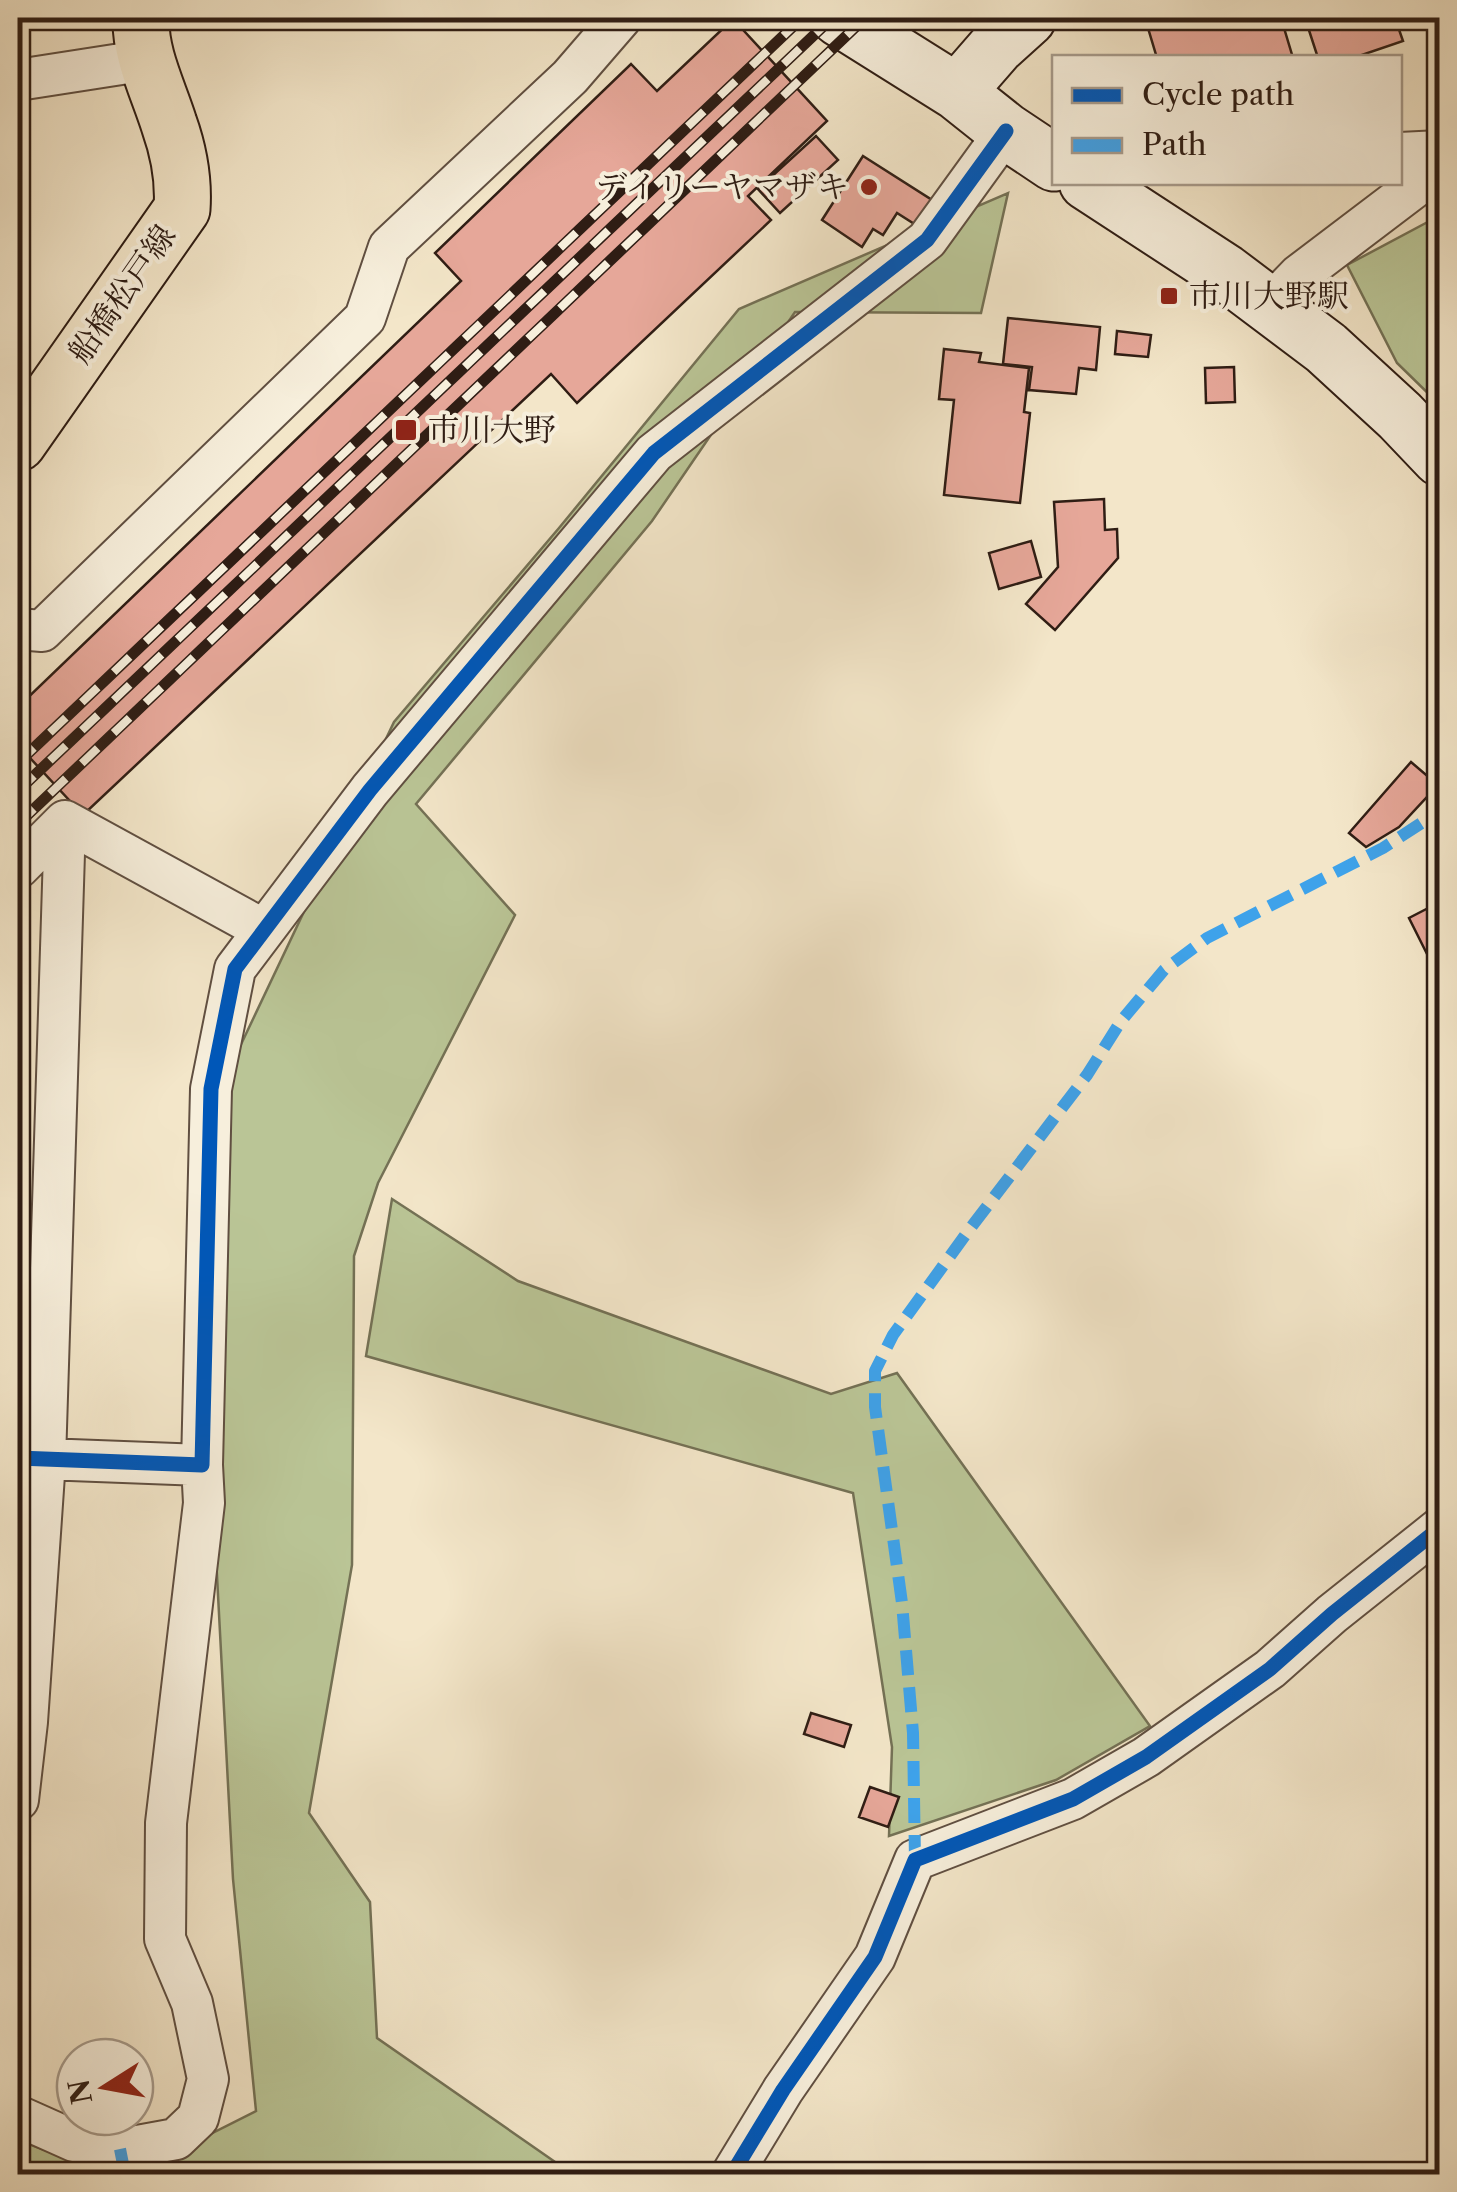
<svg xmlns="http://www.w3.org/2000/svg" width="1457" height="2192" font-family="'Libre Caslon Text','Noto Serif JP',serif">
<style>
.green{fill:#bac596;stroke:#747155;stroke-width:2.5}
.building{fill:#e6a799;stroke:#2f1d14;stroke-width:2.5}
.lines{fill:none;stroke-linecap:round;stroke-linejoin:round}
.street-casing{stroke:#604f41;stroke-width:44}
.secondary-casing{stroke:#2f1d14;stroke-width:59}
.primary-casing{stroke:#2f1d14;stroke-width:59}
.street{stroke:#f7efdc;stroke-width:40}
.secondary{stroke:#f7efdc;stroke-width:55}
.primary{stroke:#f3e6c9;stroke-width:55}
.rail-casing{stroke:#2f1d14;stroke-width:11}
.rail{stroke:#f7efdc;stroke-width:8;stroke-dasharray:22;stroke-linecap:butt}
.quiet{stroke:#3ea2ea;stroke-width:12;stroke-dasharray:25 12;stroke-linecap:butt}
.cycleway-casing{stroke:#f7efdc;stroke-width:21}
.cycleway{stroke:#0057b8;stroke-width:15}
.poi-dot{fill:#8f2418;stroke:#f7efdc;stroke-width:4}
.labels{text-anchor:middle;stroke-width:8;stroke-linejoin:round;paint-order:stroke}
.poi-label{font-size:32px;fill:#2f1d14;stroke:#f7efdc;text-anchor:start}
.street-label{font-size:32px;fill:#2f1d14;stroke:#f7efdc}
</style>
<rect width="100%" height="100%" fill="#f3e6c9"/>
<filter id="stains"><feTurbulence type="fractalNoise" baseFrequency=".002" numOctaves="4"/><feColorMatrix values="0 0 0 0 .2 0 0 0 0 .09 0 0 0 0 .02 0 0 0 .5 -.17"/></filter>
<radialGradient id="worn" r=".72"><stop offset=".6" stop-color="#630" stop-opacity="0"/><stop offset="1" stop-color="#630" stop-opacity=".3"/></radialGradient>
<path class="green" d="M1008,193L981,313L795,312L652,521L416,804L515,915L378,1183L354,1256L352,1565L309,1813L370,1902L377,2038L558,2164L550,2174H131L256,2111L233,1879L211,1462L226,1076L394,722L559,528L739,309Z
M1439,216V404L1397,363L1347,265Z
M392,1199L518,1281L831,1394L897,1373L1150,1726L1056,1780L889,1836L892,1747L853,1493L366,1356Z
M18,2140L109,2174H18Z"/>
<path class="building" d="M1145,18H1281L1293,58H1157Z
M1305,18H1395L1403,41L1353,58H1318Z
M733,19L827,121L748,196L771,220L577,403L551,374L83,815L18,745V707L461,281L435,253L631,64L657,91Z
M816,136L838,160L780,213L758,189Z
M863,156L932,200L916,225L897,213L883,235L873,229L862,247L822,220Z
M1008,318L1100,327L1096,370L1079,368L1076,394L1029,390L1032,367L1003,364Z
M1117,331L1151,335L1148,357L1115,354Z
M944,349L981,353L979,362L1029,368L1024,412L1030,413L1020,503L944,495L954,400L939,399Z
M1234,367L1235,402L1206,403L1205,368Z
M1104,499L1105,530L1117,529L1118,558L1055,630L1026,604L1058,567L1054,502Z
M1031,541L1041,577L999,589L989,553Z
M1411,762L1438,785L1399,827L1366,847L1349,833Z
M1440,902V963L1433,966L1409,918Z
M811,1713L851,1725L844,1747L804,1734Z
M870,1787L899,1797L888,1827L859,1817Z"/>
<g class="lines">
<defs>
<path id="street" d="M18,80L147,60
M1400,153L1440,151
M1270,305L1299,275L1440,168
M18,629L42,631L365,318L389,247L570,77L621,18
M18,868L65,821L264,930
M18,1458L202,1465L211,1089L235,969L370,790L654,453L927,240L1006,131
M18,1800L27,1722L45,1460L65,821
M18,2116L74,2141L116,2150L176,2139L198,2118L208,2079L192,2003L165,1939L166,1823L204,1503L202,1465
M732,2174L783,2090L875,1957L915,1860L1073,1799L1146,1757L1270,1669L1332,1614L1440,1528"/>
<path id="secondary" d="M839,18L957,92L1006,131L1054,163
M957,92L997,46L1028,18
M1087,182L1225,272L1326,348L1400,416L1440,458"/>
<path id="primary" d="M18,443L182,209C184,180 179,152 169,124C158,89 140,55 141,18"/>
</defs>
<use href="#street" class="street-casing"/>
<use href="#secondary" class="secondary-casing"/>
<use href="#primary" class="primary-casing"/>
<use href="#street" class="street"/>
<use href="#secondary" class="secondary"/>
<use href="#primary" class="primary"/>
<defs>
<path id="rail" d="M18,763L802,18
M18,791L832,18
M18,824L865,18"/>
</defs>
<use href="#rail" class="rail-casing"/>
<use href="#rail" class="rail"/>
<path class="quiet" d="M915,1860L913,1733L902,1603L875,1407V1371L893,1335L969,1230L1087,1075L1121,1021L1164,970L1207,938L1383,848L1440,811
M120,2149L125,2174"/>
<defs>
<path id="cycleway" d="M18,1458L202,1465L211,1089L235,969L370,790L654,453L927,240L1006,131
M732,2174L783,2090L875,1957L915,1860L1073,1799L1146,1757L1270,1669L1332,1614L1440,1528"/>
</defs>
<use href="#cycleway" class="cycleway-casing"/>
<use href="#cycleway" class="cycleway"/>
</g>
<g class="poi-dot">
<circle cx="869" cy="187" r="10"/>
<rect x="1159" y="286" width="20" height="20" rx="5"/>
<rect x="394" y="418" width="24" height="24" rx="5"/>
</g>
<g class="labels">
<g class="poi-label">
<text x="849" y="198" text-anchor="end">デイリーヤマザキ</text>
<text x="1189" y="307">市川大野駅</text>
<text x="428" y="441">市川大野</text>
</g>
<g class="street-label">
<text transform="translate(122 294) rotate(-55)" y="11">船橋松戸線</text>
</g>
</g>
<rect width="1457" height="2192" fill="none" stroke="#f3e6c9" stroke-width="60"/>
<rect x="20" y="20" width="1417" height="2152" fill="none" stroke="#2f1d14" stroke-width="5"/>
<rect x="30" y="30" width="1397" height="2132" fill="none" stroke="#2f1d14" stroke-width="2.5"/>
<rect x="1052" y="55" width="350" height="130" fill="#f7efdc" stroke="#a79b8c" stroke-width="2.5"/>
<rect x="1072" y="88" width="50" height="15" fill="#0057b8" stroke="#a79b8c" stroke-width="2.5"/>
<text x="1142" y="105" font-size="30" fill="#2f1d14">Cycle path</text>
<rect x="1072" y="138" width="50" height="15" fill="#3ea2ea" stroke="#a79b8c" stroke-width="2.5"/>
<text x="1142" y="155" font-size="30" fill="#2f1d14">Path</text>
<g transform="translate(105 2087) rotate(259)"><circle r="48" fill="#f7efdc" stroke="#a79b8c" stroke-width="2.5"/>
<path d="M0-8L18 38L0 25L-18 38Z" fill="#8f2418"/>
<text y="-15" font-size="28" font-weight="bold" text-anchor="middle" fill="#2f1d14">N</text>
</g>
<rect width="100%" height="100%" filter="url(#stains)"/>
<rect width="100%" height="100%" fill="url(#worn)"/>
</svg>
